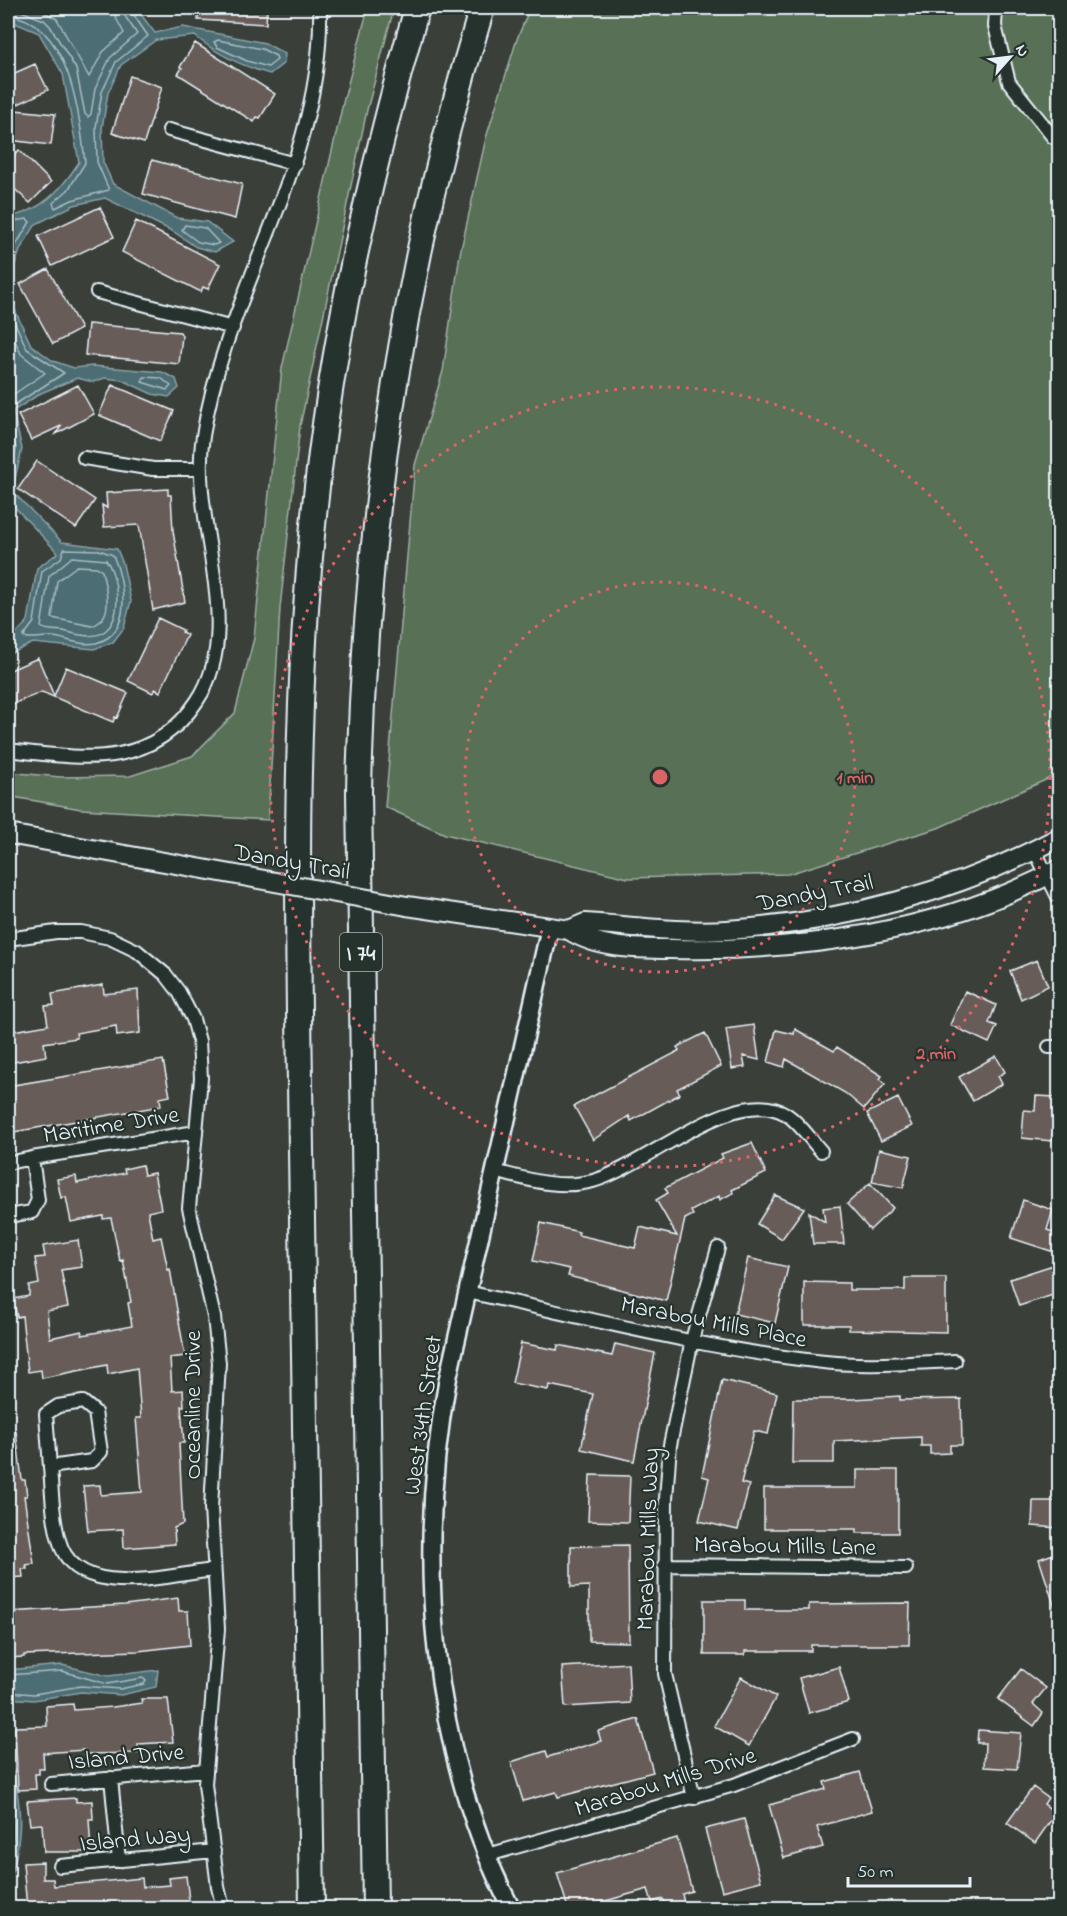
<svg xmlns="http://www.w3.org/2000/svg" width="1067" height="1916" font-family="'Indie Flower',sans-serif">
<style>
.green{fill:#587055;stroke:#a0b0a6;stroke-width:1.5}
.water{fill:#4c6d73;stroke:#8aa2a8;stroke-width:1.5}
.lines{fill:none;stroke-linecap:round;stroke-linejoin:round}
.shore{stroke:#aabcc3;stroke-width:1.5}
.building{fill:#685c58;stroke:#e8f1f8;stroke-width:1.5}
.minor-casing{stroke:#e8f1f8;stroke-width:16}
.tertiary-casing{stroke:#e8f1f8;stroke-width:21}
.secondary-casing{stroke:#e8f1f8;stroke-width:22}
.motorway-casing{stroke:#e8f1f8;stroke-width:28}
.minor{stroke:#26332d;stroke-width:12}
.tertiary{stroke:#26332d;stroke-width:16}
.secondary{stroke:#26332d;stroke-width:18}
.motorway{stroke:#26332d;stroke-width:24}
.secondary-bridge-casing{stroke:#e8f1f8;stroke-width:22;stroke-linecap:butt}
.secondary-bridge{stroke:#26332d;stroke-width:18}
.ring{fill:none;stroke:#db6466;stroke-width:3;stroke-dasharray:3 6}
.labels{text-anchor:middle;stroke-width:4.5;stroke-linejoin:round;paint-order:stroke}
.shield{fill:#26332d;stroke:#aeb8bb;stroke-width:1.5}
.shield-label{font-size:22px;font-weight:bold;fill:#e8f1f8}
.street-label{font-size:24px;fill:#e8f1f8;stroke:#26332d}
.centre{fill:#db6466;stroke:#26332d;stroke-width:3}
.ring-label{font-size:18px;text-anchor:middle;font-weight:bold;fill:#db6466;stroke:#26332d;stroke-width:4.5;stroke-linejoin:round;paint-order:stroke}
</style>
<rect width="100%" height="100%" fill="#3a3f3a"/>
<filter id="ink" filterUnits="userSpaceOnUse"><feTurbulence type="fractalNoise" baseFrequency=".0167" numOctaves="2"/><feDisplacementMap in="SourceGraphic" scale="12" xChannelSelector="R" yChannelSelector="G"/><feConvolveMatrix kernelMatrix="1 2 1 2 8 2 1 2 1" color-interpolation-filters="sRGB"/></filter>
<g filter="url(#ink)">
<path class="green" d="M368,8H394L367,110L300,426L280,608L268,820L81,809L8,796V772L60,777L130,776L192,756L235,713L254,638L282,368L344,99Z
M530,8H1059V774L938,828L788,874L628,878L445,834L385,807L415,465L443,371L460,254L486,138L517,39Z"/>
<path class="water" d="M8,8H136L155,33L183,27L265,43L285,54L284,63L270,74C241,66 218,55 195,36L156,40L121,65L108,93L102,128L103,162L113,184L177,218L207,222L233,242L215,252L196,247L174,232L105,198L74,205L36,224L21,248L11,275L14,308L31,345L53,361L74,368L93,366L162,372L176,379L179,388L169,397L152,394L122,380L105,378L93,382L77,378L41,393L13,411L22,449L12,491L62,542L117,549L123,564L131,601L124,628L113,642L94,649L33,643L8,655V642L28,621L37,568L58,553L8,500V217C41,212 61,190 79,162L63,74L39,33L8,20Z
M62,1665L108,1676L158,1670L156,1687L121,1695L81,1692L34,1700L8,1698V1670Z
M8,1757C25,1807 22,1840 8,1890Z"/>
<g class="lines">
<path class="shore" d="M13,8L44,20L50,26L76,69L85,114L88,117L91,114L95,89L110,58L137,34L125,16L123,8
M37,8L57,19L89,77L103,52L124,33L116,18L114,8
M8,15C69,21 80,113 85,163L68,190L53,203L55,208L72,200L109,190L97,162L96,127L102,92L116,62L148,36L135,17L131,8
M218,40L262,49L276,56L277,60L268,67L247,61L217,47L214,42Z
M8,222L27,219L30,222L16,245L8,267
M185,225L205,228L219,243L214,245L198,242L182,230Z
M8,300L9,310L27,349L64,373L8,409
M8,325L21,354L45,373L8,398
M144,377L161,378L171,386L167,390L142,382Z
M8,416L16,449L8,483
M64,549L99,550L113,555C124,582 134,633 96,643C82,646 67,639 54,637C45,636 30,640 23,637L34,622L42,571L61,558Z
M72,557L106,560C118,576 123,617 105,631C94,640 75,634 63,631C56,630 46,631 41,627L49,576Z
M77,566L97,567L102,571C106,589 115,618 92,626L52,618L57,581Z
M8,1675L62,1671L107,1684L143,1678L146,1681L144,1684L120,1689L81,1686L34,1694L8,1692
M8,1775C17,1803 15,1840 8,1868"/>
</g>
<path class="building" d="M199,8H267L266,24L198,20Z
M195,43L275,94L260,118L257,117L254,122L178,74L182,68L180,67Z
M35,64L48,90L14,106L8,94V76Z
M130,76L162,87L144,143L112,133Z
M15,110L55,114L51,145L8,140Z
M19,150L51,182L30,203L8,183V161Z
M152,160L242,184L235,219L143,194Z
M100,207L114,237L52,266L38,236Z
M136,221L220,264L208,289L203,287L201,292L122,252Z
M48,269L81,329L53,344L20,284Z
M88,324L180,332L182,336L179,364L85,355Z
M78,385L94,414L56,434L61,426L31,440L18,415Z
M112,385L174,411L160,441L99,415Z
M37,461L95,500L76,528L18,489Z
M168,489V495H171L173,531L185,602L153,610L139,525L104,527L102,505L107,508L106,493Z
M158,618L183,630L182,632L187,635L160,692L155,689L153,693L128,681Z
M38,658L54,696L66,667L128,693L117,718L115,717L113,722L42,692L8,706V671Z
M1037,960L1048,986L1021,999L1010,971Z
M103,985L104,994L138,990L140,1033L117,1036L116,1026L76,1033L77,1038L44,1043L46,1056L8,1063V1032L48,1025L45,1006L54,1005L52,994Z
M965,991L996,1005L989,1023L997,1026L989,1043L950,1025Z
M754,1025L759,1060L743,1056L745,1067L732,1069L726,1029Z
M795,1029L834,1051L837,1047L882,1076L880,1079L885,1084L864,1109L845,1093L786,1059L784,1067L768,1062L776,1030L794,1034Z
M705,1033L721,1066L677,1089L680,1094L631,1121L629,1116L593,1140L574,1106L679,1051L677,1047Z
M996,1056L1005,1072L998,1076L1002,1084L973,1101L959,1077Z
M163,1060L170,1096L160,1098L161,1106L8,1133V1086Z
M1036,1096L1056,1097L1052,1141L1022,1138L1024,1110L1035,1111Z
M898,1098L912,1126L881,1141L867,1113Z
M752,1143L766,1173L732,1190L733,1193L720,1200L719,1196L691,1211L693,1215L685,1219L666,1301L568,1276L570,1269L533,1261L541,1223L579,1232L578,1235L635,1248L640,1227L677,1236L656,1200L668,1193L665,1188L723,1158L721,1154Z
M879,1149L911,1156L903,1188L872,1182Z
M142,1165L144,1175L154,1173L161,1209L148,1212L153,1239L161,1237L168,1270L170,1269L185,1356L170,1358L172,1391L183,1390L184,1406H181L184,1443H179L183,1524L174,1528L175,1544L124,1548L123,1529L88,1531L83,1486L100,1485L101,1495L142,1492L136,1418H141L137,1368L108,1374L107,1365L42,1378L41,1370L28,1372L22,1316L17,1317L13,1299L29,1296V1286L39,1284L35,1258L45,1257L43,1246L78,1240L82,1267L61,1270L68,1307L47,1311L50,1338L82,1331V1335L132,1326L128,1303L131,1302L123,1260L120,1261L111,1218L103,1219V1216L71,1222L66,1197L61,1198L57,1179L76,1176L77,1183L125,1173L124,1169Z
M870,1183L893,1208L870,1230L847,1204Z
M775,1195L804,1208L782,1239L757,1224Z
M1023,1200L1053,1210L1047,1230L1059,1234L1054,1252L1011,1238Z
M840,1206L844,1244H813L809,1212L825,1222L823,1208Z
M748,1258L788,1267L775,1323L735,1314Z
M1053,1265L1059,1293L1019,1306L1010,1279Z
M905,1278H946V1332L849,1330V1325H804V1282L849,1283V1290H905Z
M521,1343L557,1350L558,1345L612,1356L615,1344L655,1353L634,1461L581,1449L593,1394L549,1385L548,1390L512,1383Z
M722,1380L777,1393L768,1434L754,1431L741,1483L749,1485L738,1530L699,1521L709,1478L702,1476Z
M900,1396V1400L961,1399L962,1445H950V1453L930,1454V1446H921V1437L834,1441V1463H792L793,1399H854Z
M16,1431L22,1480H25L27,1496H24L34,1564L26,1565L27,1569H22L23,1577L8,1578V1432Z
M857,1470H898V1533H857V1529H764V1488H857Z
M590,1475L630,1476L628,1522L588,1521Z
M1033,1501H1059V1528L1032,1526Z
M628,1545L629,1642L589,1641V1586L571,1587V1546Z
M1059,1552V1614H1057L1039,1559Z
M178,1598L179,1611H188L190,1645L138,1651L24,1655V1657L8,1658V1612L125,1605Z
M704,1600H745V1610H809V1604L910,1603L909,1645H811V1651H745V1655H704Z
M628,1663L630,1703L565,1707L562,1667Z
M839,1667L849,1702L809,1713L799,1678Z
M1021,1669L1046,1688L1033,1704L1043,1713L1034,1726L998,1699Z
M741,1677L776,1697L749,1746L714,1726Z
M141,1699H168L173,1742L138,1744L139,1753L84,1754V1750L43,1753L44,1769H39V1774H35L36,1789L18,1790L15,1727L47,1726L46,1706L73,1704L74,1710L113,1707L142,1703Z
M638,1719L653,1772L558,1797L556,1792L523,1801L511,1762L546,1751L548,1757L601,1741L598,1731Z
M978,1730L1021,1733L1017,1769L984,1767L985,1743H977Z
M860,1772L872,1811L817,1827L823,1847L784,1858L769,1805L826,1789L824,1782Z
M1033,1787L1048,1798L1044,1804L1056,1813L1035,1843L1007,1823Z
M76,1798V1802L92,1801L93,1819H89L91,1852H44L42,1824L30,1825L27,1801Z
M744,1819L761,1881L722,1891L705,1829Z
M677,1838L692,1891L682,1894L684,1903L665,1908L663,1899L652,1902L648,1889L581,1908H568L557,1873Z
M43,1862V1879H53L54,1886L142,1878L143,1887L170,1885L169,1878L186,1876L190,1908H27L23,1863Z"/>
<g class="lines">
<defs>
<path id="minor" d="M996,8L995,26L1009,82L1053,137L1060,138
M169,130L295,164
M97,292L233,328
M84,458L153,469H201
M8,750C80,758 150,772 197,701C247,626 189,522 203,436C226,288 324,163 320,8
M1035,851L1060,901
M8,939L56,932H81L110,938L137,951L166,975L179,992L193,1019L199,1041L201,1078L189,1208L214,1317L219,1363L211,1508L218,1629L205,1784L218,1887L223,1908
M1049,1047H1060
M32,1158L196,1132
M8,1163L32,1158L38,1200L32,1212L8,1216
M494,1171C527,1179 559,1190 593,1181C647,1166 735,1083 786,1114C800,1123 810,1139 821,1151
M467,1292C580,1316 700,1348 815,1361C861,1367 909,1363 955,1361
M83,1402L95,1412L101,1452L92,1461L50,1467L46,1414L58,1406Z
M50,1467C52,1490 52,1517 59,1540C75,1602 168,1575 214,1570
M664,1565L906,1568
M111,1778L119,1861
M51,1784L205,1770
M694,1798L665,1674L666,1499L670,1445L692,1340L718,1248
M488,1855L734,1785L853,1739
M60,1866L214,1851"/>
<path id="tertiary" d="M511,1908C429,1748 415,1553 448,1378L550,927"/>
<path id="secondary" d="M8,834L248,877
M407,906L569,930C597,949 638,949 671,949C802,952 942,932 1060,869
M569,930L585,923C632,926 680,933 727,930C840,923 959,891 1060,837"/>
<path id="motorway" d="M312,1908C309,1655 305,1402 301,1149C298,938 292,726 314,515C331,343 370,174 417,8
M375,1908L359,792C364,526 404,262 482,8"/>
</defs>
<use href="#minor" class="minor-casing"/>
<use href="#tertiary" class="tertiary-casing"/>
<use href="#secondary" class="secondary-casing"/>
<use href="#motorway" class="motorway-casing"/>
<use href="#minor" class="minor"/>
<use href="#tertiary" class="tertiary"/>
<use href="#secondary" class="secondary"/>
<use href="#motorway" class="motorway"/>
<defs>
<path id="secondary-bridge" d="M248,877L407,906"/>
</defs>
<use href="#secondary-bridge" class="secondary-bridge-casing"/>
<use href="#secondary-bridge" class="secondary-bridge"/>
</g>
</g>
<g class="ring">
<circle cx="660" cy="777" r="195"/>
<circle cx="660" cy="777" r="390"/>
</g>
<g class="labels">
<rect class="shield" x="340" y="933" width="42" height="38" rx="4.5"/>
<g class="shield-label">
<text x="361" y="960">I 74</text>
</g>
<g class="street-label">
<text transform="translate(292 861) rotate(10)" y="8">Dandy Trail</text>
<text transform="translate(815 892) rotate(-11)" y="8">Dandy Trail</text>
<text transform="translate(111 1124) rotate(-9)" y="8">Maritime Drive</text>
<text transform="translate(714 1321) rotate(11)" y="8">Marabou Mills Place</text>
<text transform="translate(192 1405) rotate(-90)" y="8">Oceanline Drive</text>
<text transform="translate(422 1415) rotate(-82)" y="8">West 34th Street</text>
<text transform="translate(647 1539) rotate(-88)" y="8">Marabou Mills Way</text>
<text transform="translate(785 1545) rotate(1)" y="8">Marabou Mills Lane</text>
<text transform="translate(126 1756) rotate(-5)" y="8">Island Drive</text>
<text transform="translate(665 1781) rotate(-17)" y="8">Marabou Mills Drive</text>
<text transform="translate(135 1838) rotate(-5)" y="8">Island Way</text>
</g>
</g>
<circle cx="660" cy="777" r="9" class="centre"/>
<g class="ring-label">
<text x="855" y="783">1 min</text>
<text x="936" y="1059">2 min</text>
</g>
<rect width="1067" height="1916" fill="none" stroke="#26332d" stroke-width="30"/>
<rect x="15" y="15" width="1037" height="1886" fill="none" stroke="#e8f1f8" stroke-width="2" filter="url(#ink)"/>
<g transform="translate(1010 57) rotate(62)" stroke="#26332d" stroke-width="4.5" paint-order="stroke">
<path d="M0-4.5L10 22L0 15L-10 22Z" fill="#e8f1f8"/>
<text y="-9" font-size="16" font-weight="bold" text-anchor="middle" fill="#e8f1f8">N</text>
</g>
<path d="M848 1877v9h122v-9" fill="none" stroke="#e8f1f8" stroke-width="3"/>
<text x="857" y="1877" font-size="18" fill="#e8f1f8" stroke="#26332d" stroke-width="4.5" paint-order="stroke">50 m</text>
</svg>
